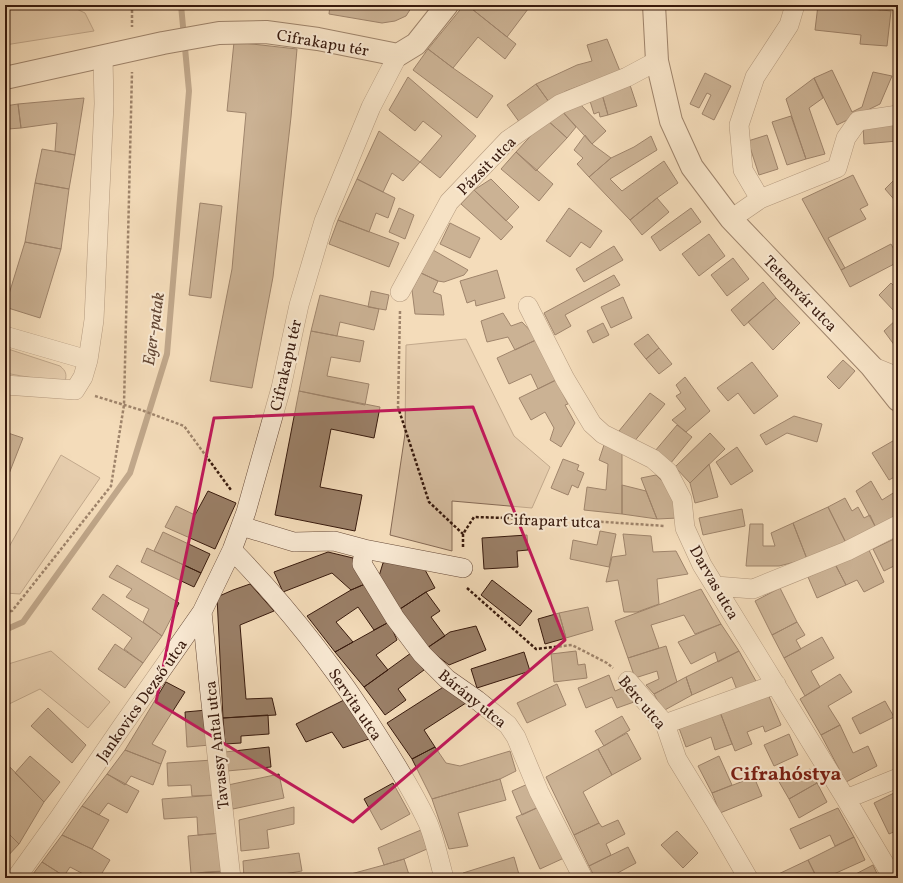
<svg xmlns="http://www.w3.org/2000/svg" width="903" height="883" font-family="Vollkorn,serif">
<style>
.green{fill:#d4bb9d;stroke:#866a55}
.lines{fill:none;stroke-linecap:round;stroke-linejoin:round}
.stream{stroke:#826751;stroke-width:6}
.building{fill:#9a7f67;stroke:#381a0d}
.minor-casing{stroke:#674a38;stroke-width:20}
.secondary-casing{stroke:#381a0d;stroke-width:24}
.path{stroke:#381a0d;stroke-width:2.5;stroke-dasharray:3 2;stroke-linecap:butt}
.minor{stroke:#f8e8d2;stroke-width:19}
.secondary{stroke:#f8e8d2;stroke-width:22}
.marked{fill:none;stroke:#c2185b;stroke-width:3;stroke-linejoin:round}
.labels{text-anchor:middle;stroke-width:4;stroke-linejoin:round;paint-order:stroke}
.street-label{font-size:16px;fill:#381a0d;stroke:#f8e8d2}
.water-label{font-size:17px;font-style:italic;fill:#634735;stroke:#f8e8d2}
.district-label{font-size:20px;font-weight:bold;fill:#7a1f14;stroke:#f8e8d2}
</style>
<rect width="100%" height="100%" fill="#f4dcba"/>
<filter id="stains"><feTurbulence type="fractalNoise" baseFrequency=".005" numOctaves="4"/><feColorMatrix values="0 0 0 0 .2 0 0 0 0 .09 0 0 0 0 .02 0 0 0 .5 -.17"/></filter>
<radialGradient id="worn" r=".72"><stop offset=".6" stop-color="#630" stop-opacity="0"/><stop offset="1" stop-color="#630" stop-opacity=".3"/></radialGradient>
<path class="green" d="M5,5H68L85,13L94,31L5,45Z
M466,339L514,436L550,467L532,508L452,501V551L390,535L405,434L406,345Z
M5,348L60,366C66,371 67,374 65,382H55L5,373Z
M61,455L100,478L20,594L5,593V554Z
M51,651L110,702L88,728L40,689L5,706V665Z"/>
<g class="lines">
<path class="stream" d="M5,630L23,622L130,473L167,354L189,91L181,5"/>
</g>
<path class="building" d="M330,5H413L406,16L395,21L382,23L329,14Z
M464,5H467L516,44L505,59L478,37L453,68L428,49Z
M467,5H531L507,37Z
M818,5H836L891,11L887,46L860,44L861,35L815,30Z
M857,5H880L881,10L858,7Z
M607,39L620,71L566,91L549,102L536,84L577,65L592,61L587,45Z
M234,42L297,49L291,117L273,277L252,388L210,381L232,269L246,113L227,111Z
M428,49L453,68L493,96L477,118L413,70Z
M832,70L852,112L862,107L873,72L892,76L880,104L837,125L814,78Z
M705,73L731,86L714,120L702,114L711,95L707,93L699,108L690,104Z
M408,77L476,136L440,178L420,162L442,136L423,121L415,131L389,110Z
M814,78L823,98L809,108L825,154L806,159L786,99Z
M536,84L549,102L520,123L507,105Z
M630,85L637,106L608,115L602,94Z
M602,94L608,115L600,117L599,112L594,114L589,98Z
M84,98L75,155L55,151L57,123L21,128L18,104Z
M579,103L606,131L592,144L563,112Z
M18,104L21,128L8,129L5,143V106Z
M560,109L576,127L567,138L546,119Z
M791,116L806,159L787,165L772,122Z
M546,119L567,138L536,171L516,152Z
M898,121L897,141L864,144L863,125Z
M379,131L420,162L403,181L392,173L383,192L357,179Z
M585,135L592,144L611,158L589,177L577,164L583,158L574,150Z
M767,135L778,169L759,175L748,141Z
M651,136L657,150L610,179L622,191L664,161L678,183L657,198L630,220L589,177L611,158L634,147Z
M42,149L75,155L69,189L35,183Z
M516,152L553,184L539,201L501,169Z
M853,175L868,205L860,209L866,219L828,238L845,268L841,270L802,199Z
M357,179L395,198L388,218L376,213L369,232L338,220Z
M491,179L519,207L506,221L474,190Z
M895,179L898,183V204L885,189Z
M35,183L69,189L61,249L25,242Z
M474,190L513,227L501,240L461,204Z
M657,198L669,212L642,235L630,220Z
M200,203L222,206L211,298L189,295Z
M399,208L414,215L405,239L389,232Z
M569,208L602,231L590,248L581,242L570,257L546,241Z
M691,208L701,222L660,251L651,237Z
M338,220L399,243L389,267L329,244Z
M450,223L480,238L470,258L440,244Z
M709,234L725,256L699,276L682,254Z
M25,242L61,249L40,318L5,307Z
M891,244L898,257V262L850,287L841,270Z
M614,246L623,260L584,282L576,269Z
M433,250L468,270L464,275L444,282L438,281L421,273Z
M733,258L749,279L727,296L711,275Z
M497,270L505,298L476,306L475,300L467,303L460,281Z
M421,273L438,281L433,292L441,295L444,315L415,314L412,290Z
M614,275L620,285L565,315L571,326L555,335L544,313Z
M763,282L776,298L744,326L731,310Z
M891,283L898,290V308L894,311L879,295Z
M371,291L389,295L386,310L368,307Z
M320,295L379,309L374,330L340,322L337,336L311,331Z
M623,297L632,318L611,328L601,307Z
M776,298L800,323L773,350L748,322Z
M503,313L511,326L522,322L538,339L515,350L508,337L487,342L481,321Z
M898,318V343L895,346L884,331Z
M603,323L609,335L593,343L587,331Z
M311,331L364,341L360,362L331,357L327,376L369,384L365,405L299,391Z
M648,334L659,348L646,359L634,344Z
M538,339L556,380L538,389L531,374L509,384L497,358Z
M659,348L672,364L659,374L646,359Z
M843,360L855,371L839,389L827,377Z
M752,362L778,396L754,414L738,393L728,401L717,388Z
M685,377L710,411L686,432L672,420L686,409L676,396L681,393L676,385Z
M556,380L568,404L565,405L575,423L561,447L550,440L554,428L545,412L531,420L519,398Z
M299,391L380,407L374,438L331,429L320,487L362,495L355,531L275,515Z
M650,393L665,404L633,443L619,431Z
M794,416L822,424L817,442L787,433L766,445L760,435Z
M677,425L692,437L670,464L655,451Z
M5,432L23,438L5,484Z
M710,433L725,449L690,483L675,467Z
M898,438V475L889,480L872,453Z
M604,445L622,452V514L584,510L587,487L606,490L608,464L599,460Z
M737,447L753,471L731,485L716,462Z
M563,459L579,465L577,470L584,473L578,488L572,485L568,495L551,488Z
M709,464L718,497L695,503L690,483Z
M656,475L669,488L678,518L657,519L641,478Z
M871,481L882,500L898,490V517L876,528L856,491Z
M622,485L646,491L657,519L622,514Z
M208,491L236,503L215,549L165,527L176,506L195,515Z
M845,498L852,511L858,507L864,518L870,515L876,528L846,543L828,507Z
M828,507L846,543L807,559L793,523Z
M742,509L745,526L703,535L699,518Z
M793,523L807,559L779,566H746L750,524H763V546H775L771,533Z
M600,531L616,534L609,567L570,559L573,540L597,545Z
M163,532L210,554L201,573L154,551Z
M623,534L651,536L653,552L676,551L688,574L657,579L659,604L637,612H624L618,580L606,582L612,557L626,555Z
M527,535L528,550L517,551L518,567L484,569L482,538Z
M894,539L898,546V564L884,571L873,549Z
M147,548L201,573L194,587L141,562Z
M868,548L884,582L864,592L857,580L846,585L835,564Z
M328,552L353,558L365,584L351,590L332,573L283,592L274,572Z
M391,561L424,568L435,588L426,592L400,609L379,576L383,563Z
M835,564L846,585L817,598L808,577Z
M117,565L179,603L162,636L143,622L149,609L126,597L132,589L109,577Z
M492,580L532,611L520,626L481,595Z
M250,584L274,611L240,625L246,699L272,698L276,715L223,718L217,597L233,590Z
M365,584L389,622L374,630L358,607L336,622L353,642L335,652L307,616L351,590Z
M780,588L797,622L772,635L755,601Z
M701,589L721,624L695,634L684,615L651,625L659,648L628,658L615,621Z
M426,592L440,611L431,617L445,636L427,648L400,609Z
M103,594L162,636L143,663L124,649L132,638L92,609Z
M588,607L593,630L566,638L559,613Z
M559,613L566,638L545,644L538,619Z
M389,622L397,640L376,655L388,670L364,687L335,652Z
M797,622L805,635L796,640L801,649L784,658L772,635Z
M721,624L739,651L718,662L715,652L691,664L678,642Z
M476,626L486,650L449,665L427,648L450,632Z
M822,637L834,658L811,671L820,687L805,696L784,658Z
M115,644L143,663L125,688L98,669Z
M666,646L677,682L654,694L646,685L659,679L657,671L635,678L628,658Z
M576,651L578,665L585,664L587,678L554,682L551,654Z
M739,651L757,683L737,690L732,677L692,695L686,677Z
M524,652L530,671L477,688L471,669Z
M411,653L424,670L398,689L406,700L385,715L364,687Z
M840,674L852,692L828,706L840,725L821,735L800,699Z
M609,675L615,691L627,686L634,702L617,708L612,697L586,708L578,688Z
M686,677L692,695L663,711L654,694Z
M166,682L185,692L152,744L166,751L161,764L125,750Z
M557,684L566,705L527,723L517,703Z
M445,686L469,701L424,730L435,747L412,759L387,723Z
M768,694L781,725L765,732L763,726L747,732L752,744L735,751L720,712Z
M344,700L369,739L343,748L332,732L306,742L296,724Z
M885,701L894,717L860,734L852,718Z
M48,708L86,745L72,763L31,726Z
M207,710L210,745L187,747L185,712Z
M720,712L732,744L715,750L711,737L686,747L679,728Z
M268,715L269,734L241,736V743L225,744L223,718Z
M622,716L630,730L604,746L595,731Z
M898,721V734L894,723Z
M840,725L853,753L868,746L877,766L846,782L821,735Z
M627,733L641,759L612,775L598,749Z
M789,734L798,755L774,766L764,745Z
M269,747L271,767L227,771L225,752Z
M435,747L446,763L460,766L510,751L516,771L500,779L432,799L412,759Z
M598,749L612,775L583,792L599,823L574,835L546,777Z
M125,750L161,764L153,785L131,776L125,785L107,774Z
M30,756L60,782L44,802L15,773Z
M719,756L732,785L712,793L698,766Z
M213,760L216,795L192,796L191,785L168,786L167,763Z
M5,762L44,802L19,844L5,830V818L7,816L5,815Z
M810,769L817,783L789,799L778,780L796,770L799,775Z
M107,774L139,791L127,813L108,803L99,815L82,806Z
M279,774L284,798L233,809L228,785Z
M754,777L762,796L720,813L712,793Z
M500,779L506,800L458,813L468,846L449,849L432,799Z
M393,783L410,814L381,830L364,799Z
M530,783L541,806L522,815L512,791Z
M817,783L827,802L799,818L789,799Z
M898,791V830L889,834L874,803Z
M216,795L221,833L198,835L197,817L164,819L162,799Z
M82,806L109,820L92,849L62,835Z
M541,806L564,858L540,869L516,817Z
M294,807V824L267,830L269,848L241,851L239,820Z
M838,808L854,837L835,846L830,835L800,849L790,829Z
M618,820L625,834L606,844L611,855L589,866L574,835L599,823L602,827Z
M5,830L19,844L5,859Z
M421,830L427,849L404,859L384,865L378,848Z
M677,831L698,853L683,868L661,845Z
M221,833L225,871L191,874L188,836Z
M62,835L92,849L110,860L99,878H91L70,867L64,876L42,862Z
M854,837L865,860L825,878H817L808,860Z
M628,847L636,863L614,875L615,878H595L589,866Z
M299,853L302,871L272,876V878H244L243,861Z
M514,857L520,878H464L463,873Z
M404,859L410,878H336L384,865Z
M808,860L817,878H770Z
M42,862L64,876L63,878H30Z
M873,865L879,878H848Z
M225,871V878H206V872Z
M206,872V878H182V875Z"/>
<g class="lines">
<defs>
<path id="minor" d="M760,199L743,170L739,125L755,77L789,25L795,5
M731,219L760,199L837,168L846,138L858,121L898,115
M400,292L449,202L508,140L560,104L627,77L657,61
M528,306L565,379L592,424L603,434L653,459L668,472L682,499L685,528L702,565L846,799L893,878
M5,336L88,360
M871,366L898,377
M5,385L75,390L83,377L88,360L94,320L104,104L103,57
M241,526L294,542L334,541L364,549L463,568
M364,549L362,564L395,618L422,654L447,679L477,700L508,725L516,737L539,792L583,878
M232,550C288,607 336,669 378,736C396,764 414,793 428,823C435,840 439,860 444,878
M716,586L753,589L847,551L898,525
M202,612L210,694L231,878
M628,681L665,724L677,759L715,821L748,878
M665,724L776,684
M846,799L898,778
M16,878L59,818L123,725L202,612L232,550L246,512L281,388L299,305L324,221L371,107L398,55"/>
<path id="secondary" d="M654,5L657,61L671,121L692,167L731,219L871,366L898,400
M5,78L163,43L219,33L266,32L318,39L398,55L416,44L447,5"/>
</defs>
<use href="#minor" class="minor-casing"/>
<use href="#secondary" class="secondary-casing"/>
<path class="path" d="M132,5V27
M400,311L398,407L429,502L463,534
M95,396L144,411L184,426L231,490
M463,547V534L474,517L575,520L665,526
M467,588L536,649L572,645L607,663L613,668
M5,611H12L111,486L124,405L132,72"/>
<use href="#minor" class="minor"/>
<use href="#secondary" class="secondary"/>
</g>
<path d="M0 0H903V883H0ZM473,407L565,640L353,822L156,702L214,418Z" fill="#f4dcba" fill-opacity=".55" fill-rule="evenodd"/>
<path class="marked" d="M473,407L565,640L353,822L156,702L214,418Z"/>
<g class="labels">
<g class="street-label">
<text transform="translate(323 42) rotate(10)" y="6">Cifrakapu tér</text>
<text transform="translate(486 165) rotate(-45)" y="6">Pázsit utca</text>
<text transform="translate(801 293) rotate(46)" y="6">Tetemvár utca</text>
<text transform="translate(285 365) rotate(-77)" y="6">Cifrakapu tér</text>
<text transform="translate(552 520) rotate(2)" y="6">Cifrapart utca</text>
<text transform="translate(715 582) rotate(60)" y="6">Darvas utca</text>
<text transform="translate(473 698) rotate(39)" y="6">Bárány utca</text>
<text transform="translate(141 700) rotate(-55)" y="6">Jankovics Dezső utca</text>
<text transform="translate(643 702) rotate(50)" y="6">Bérc utca</text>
<text transform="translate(356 704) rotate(56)" y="6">Servita utca</text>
<text transform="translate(216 745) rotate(-96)" y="6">Tavassy Antal utca</text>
</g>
<g class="water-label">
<text transform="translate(153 329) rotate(-82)" y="6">Eger-patak</text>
</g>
<g class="district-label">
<text x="786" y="780">Cifrahóstya</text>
</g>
</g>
<rect width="903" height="883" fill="none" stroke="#f4dcba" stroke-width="20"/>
<rect x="6" y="6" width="891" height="871" fill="none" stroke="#381a0d" stroke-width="2"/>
<rect x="10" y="10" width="883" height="863" fill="none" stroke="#381a0d"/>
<rect width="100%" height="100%" filter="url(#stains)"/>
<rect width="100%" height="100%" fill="url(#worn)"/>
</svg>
